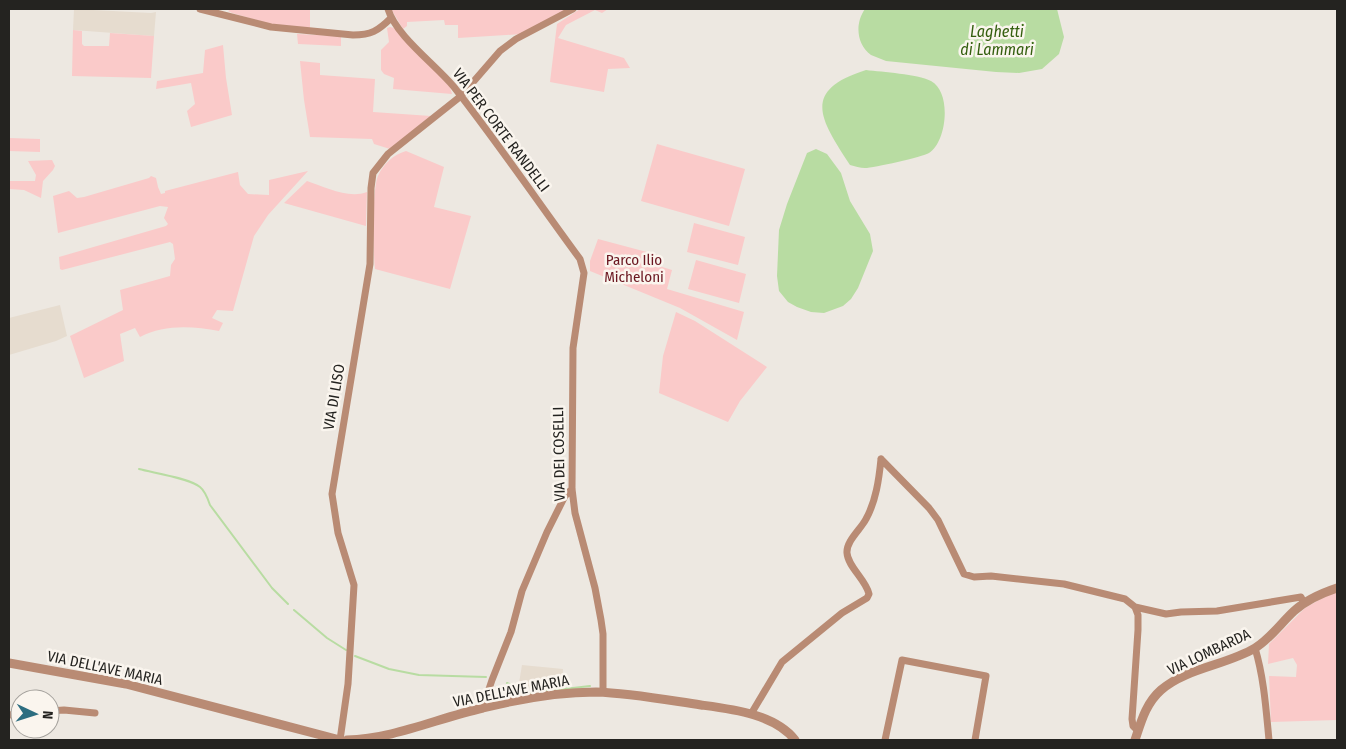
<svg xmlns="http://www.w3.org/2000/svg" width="1346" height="749" font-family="'Fira Sans Condensed',sans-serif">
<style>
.built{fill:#e6dccf}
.green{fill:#facac9}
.water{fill:#b8dca2}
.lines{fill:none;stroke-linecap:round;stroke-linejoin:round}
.stream{stroke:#b8dca2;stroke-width:2}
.minor{stroke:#b98b74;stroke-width:7}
.tertiary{stroke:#b98b74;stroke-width:9}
.labels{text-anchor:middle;stroke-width:5;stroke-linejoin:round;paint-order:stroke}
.street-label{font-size:15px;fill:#242320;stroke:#faf5ee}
.park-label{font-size:15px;fill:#6b1721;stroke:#faf5ee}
.water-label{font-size:16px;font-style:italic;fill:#345f0f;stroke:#faf5ee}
</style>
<rect width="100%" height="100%" fill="#ede8e1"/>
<path class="built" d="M74,9L151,13L156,12L154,36L73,30Z
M60,305L67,336L56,341L9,355V318Z
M522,665L563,669L562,687L536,691L519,683Z"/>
<path class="green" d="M231,9H310V28L270,24L232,13L228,11Z
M391,9H572L522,34L458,38V25H445L444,20L407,22V26L403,29Z
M580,9H608L602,13L595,10L566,25L558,38L624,58L630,68L608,69L604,92L550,82L557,24Z
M390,27L394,28L450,87L452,94L393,89L394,78L384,74L381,70V50L389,42L387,28Z
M73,30L82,31V44L84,46H109L110,33L154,36L151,78L72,76Z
M297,34L341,36V46L298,44Z
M223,45L226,78L232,115L191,127L187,111L195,104L191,83L156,89L157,81L203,73L205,50Z
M300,61L320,63V75L375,79L373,112L431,116L390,149L374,144L372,139L310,137L304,100Z
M9,138L40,139V152L9,151Z
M657,144L745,169L729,226L641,201Z
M406,151L444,167L434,207L471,216L450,289L375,269C373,252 372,189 378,176C384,163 393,155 406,151Z
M52,160L55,166L53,170L43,181L41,198L24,190L9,189V181H35L36,175L28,161Z
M308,171L268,215L254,236L233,311L217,310L212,318L223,323L219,331C193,326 164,324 140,337L135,328L120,334L124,361L84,378L70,336L123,310L120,290L170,276L171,265L175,259L173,244L170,242L62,270L60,269L59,257L166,226L168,224L164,218L168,207L160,206L58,233L53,196L69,191L77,198L84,197L149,178L151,176L156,178L158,187L161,194L165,193V191L238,172L240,185L248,194L269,195V180Z
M307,181C325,187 348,199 367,192L366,226L284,203Z
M694,223L745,237L738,265L687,252Z
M598,239L658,255L656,265L672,270L667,289L744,312L737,340L680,308L590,271V261Z
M696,260L746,274L739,303L688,289Z
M676,312L695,321L767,367L740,401L728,422L659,393L663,356Z
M1337,592V720L1271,722L1269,676L1296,677L1297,665L1293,658L1268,664L1269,644L1305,608L1326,596Z"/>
<path class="water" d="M865,9H1057L1064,37L1059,54L1042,69L1019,73L996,72L886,61C881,59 876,57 871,55C856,44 855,23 865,9Z
M866,70C883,72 917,74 931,81C952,92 947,142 929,153C923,157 873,168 865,168C860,168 855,166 850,165C822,121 799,91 866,70Z
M816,149L827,154L841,173L850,201L870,234L873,251L858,288L851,299L843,306L824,313L811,312L797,307L788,302L779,291L777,276L779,230L787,204L807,153Z"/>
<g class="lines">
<path class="stream" d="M139,469C154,473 189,478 200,487C205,491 208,499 210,505L272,588L288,604
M294,610L327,638L346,650
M355,656L389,669L419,675L486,677
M507,683L530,693H535
M547,691L590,686"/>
<path class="minor" d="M200,9L271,27L353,35C371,35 378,31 391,18
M388,9C396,36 435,64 454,87C498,143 538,202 580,259L584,273L573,348L572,489L575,513L595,588L601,620L603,634V692
M881,459L929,508L938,520L964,574L974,577L991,576L1064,584L1125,599L1135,607L1166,614L1181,612L1217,611L1301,597L1304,603
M1135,607L1138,615V630L1132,719L1133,726L1138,731
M1255,648C1264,678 1266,709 1269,740
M483,707L492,680L511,632L522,591L547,532L565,496L572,489
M50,711L64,710L95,713
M751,714L782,662L842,613L867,598L869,594C866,580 848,567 847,553C846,541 861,529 866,519C876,501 879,479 881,459
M9,715L20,714
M340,740L348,684L354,585L338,533L332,494L370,264L371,188L373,173L388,154L461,96L500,51L516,39L573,9
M885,740L902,660L986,676L975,740"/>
<path class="tertiary" d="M9,663L126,684L340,740
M347,740C393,739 438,718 483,708C519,699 558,692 596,692C630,693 667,700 701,705C731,709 775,714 795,740
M1135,740C1141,722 1146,703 1161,690C1186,668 1227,665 1255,648C1270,639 1281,623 1294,611C1306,600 1322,593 1337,588"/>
</g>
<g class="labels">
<g class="street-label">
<text transform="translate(501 130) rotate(53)" y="5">VIA PER CORTE RANDELLI</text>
<text transform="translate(334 397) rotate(-80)" y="5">VIA DI LISO</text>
<text transform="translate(559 454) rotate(-91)" y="5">VIA DEI COSELLI</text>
<text transform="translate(1209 652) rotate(-25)" y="5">VIA LOMBARDA</text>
<text transform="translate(105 668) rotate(12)" y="5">VIA DELL'AVE MARIA</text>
<text transform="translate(511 691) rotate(-11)" y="5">VIA DELL'AVE MARIA</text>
</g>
<g class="park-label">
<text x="634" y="265">Parco Ilio<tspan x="634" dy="17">Micheloni</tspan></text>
</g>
<g class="water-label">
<text x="997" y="37">Laghetti<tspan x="997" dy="18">di Lammari</tspan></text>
</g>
</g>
<rect width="1346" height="749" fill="none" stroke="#242320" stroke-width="20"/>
<g transform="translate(35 714) rotate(94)"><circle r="24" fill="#faf5ee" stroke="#a4a19c"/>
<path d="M0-4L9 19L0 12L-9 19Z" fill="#2c6d80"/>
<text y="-8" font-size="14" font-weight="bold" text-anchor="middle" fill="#242320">N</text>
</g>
</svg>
